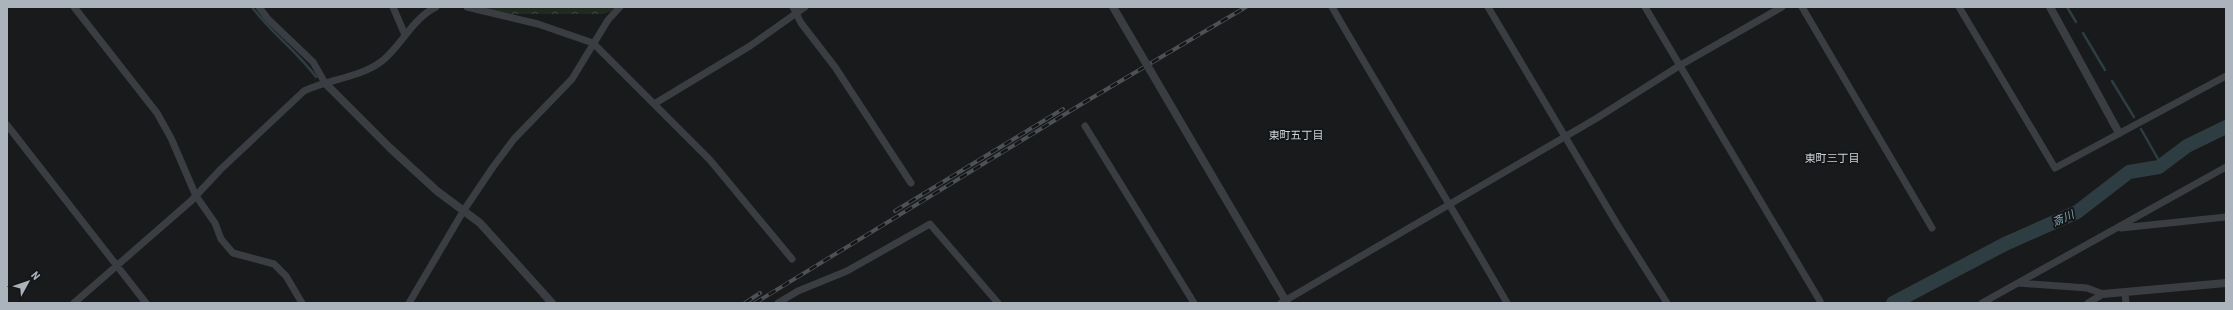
<svg xmlns="http://www.w3.org/2000/svg" width="2233" height="310" font-family="'Roboto Condensed','Noto Sans JP',sans-serif">
<style>
.forest{fill:url(#forest-crowns)}
.lines{fill:none;stroke-linecap:round;stroke-linejoin:round}
.stream{stroke:#2e3d41;stroke-width:2.5}
.river{stroke:#2e3d41;stroke-width:14}
.minor{stroke:#3a3d41;stroke-width:7}
.tertiary{stroke:#3a3d41;stroke-width:8}
.rail-casing{stroke:#4d5156;stroke-width:4}
.rail{stroke:#141517;stroke-width:2.5;stroke-dasharray:8;stroke-linecap:butt}
.tertiary-bridge{stroke:#3a3d41;stroke-width:8}
.labels{text-anchor:middle;stroke-width:4;stroke-linejoin:round;paint-order:stroke}
.neighbourhood-label{font-size:11px;fill:#ccd2d8;stroke:#141517}
.water-label{font-size:11px;font-style:italic;fill:#80acb8;stroke:#141517}
</style>
<defs>
<pattern id="forest-crowns" width="20" height="18" patternUnits="userSpaceOnUse"><rect width="20" height="18" fill="#212a21"/><path d="M2 6a3 3 0 1 1 6 0M12 15a3 3 0 1 1 6 0" fill="none" stroke="#3f463f"/></pattern>
</defs>
<rect width="100%" height="100%" fill="#191a1c"/>
<path class="forest" d="M468,7H625L603,14H486Z"/>
<g class="lines">
<path class="stream" d="M252,7C271,33 297,51 316,77
M2067,7L2076,22
M2083,33L2105,70
M2112,81L2134,117
M2141,129L2162,166"/>
<path class="river" d="M1893,303L2005,244L2077,212L2129,172L2159,167L2187,146L2226,127"/>
<path class="minor" d="M74,7L157,113L171,138L196,196L215,223L221,239L233,253L274,264L286,276L302,303
M259,7L268,19L313,62L325,83
M393,7L405,35
M467,7L538,24L593,43L710,160L792,259
M793,7L801,23L835,67L911,183
M1332,7C1389,106 1450,203 1507,303
M1488,7L1617,224L1667,303
M1645,7L1820,301
M1802,7L1932,228
M1959,7L2055,168L2226,76
M654,104L750,46L805,7
M7,125L146,303
M1085,126L1194,303
M2121,228L2226,217
M2018,283L2087,288L2103,294
M2125,293L2126,303
M74,303L191,201L221,169L304,91C328,79 360,78 382,61C401,46 413,18 436,7
M409,303L464,210L493,167L514,139L572,79L608,20L620,7
M778,303L798,291L847,271L930,224L998,303
M1281,303L1597,118L1679,66L1782,7
M1982,303L2226,167
M2088,303L2103,294"/>
<path class="tertiary" d="M2050,7L2119,133
M325,83L390,148L437,191L480,223L552,303
M1221,191L1287,303
M2103,294L2226,283"/>
<defs>
<path id="rail" d="M895,211L1063,109
M745,303L760,293
M755,303L1080,105L1246,7"/>
</defs>
<use href="#rail" class="rail-casing"/>
<use href="#rail" class="rail"/>
<path class="tertiary-bridge" d="M1113,7L1221,191"/>
</g>
<g class="labels">
<g class="neighbourhood-label">
<text x="1296" y="139">東町五丁目</text>
<text x="1832" y="162">東町三丁目</text>
</g>
<g class="water-label">
<text transform="translate(2063 218) rotate(-24)" y="4">斎川</text>
</g>
</g>
<rect width="2233" height="310" fill="none" stroke="#abb4bc" stroke-width="16"/>
<g transform="translate(28 282) rotate(50)" stroke="#141517" stroke-width="3" paint-order="stroke">
<path d="M0-3L7 15L0 10L-7 15Z" fill="#abb4bc"/>
<text y="-6" font-size="11" font-weight="bold" text-anchor="middle" fill="#abb4bc">N</text>
</g>
</svg>
